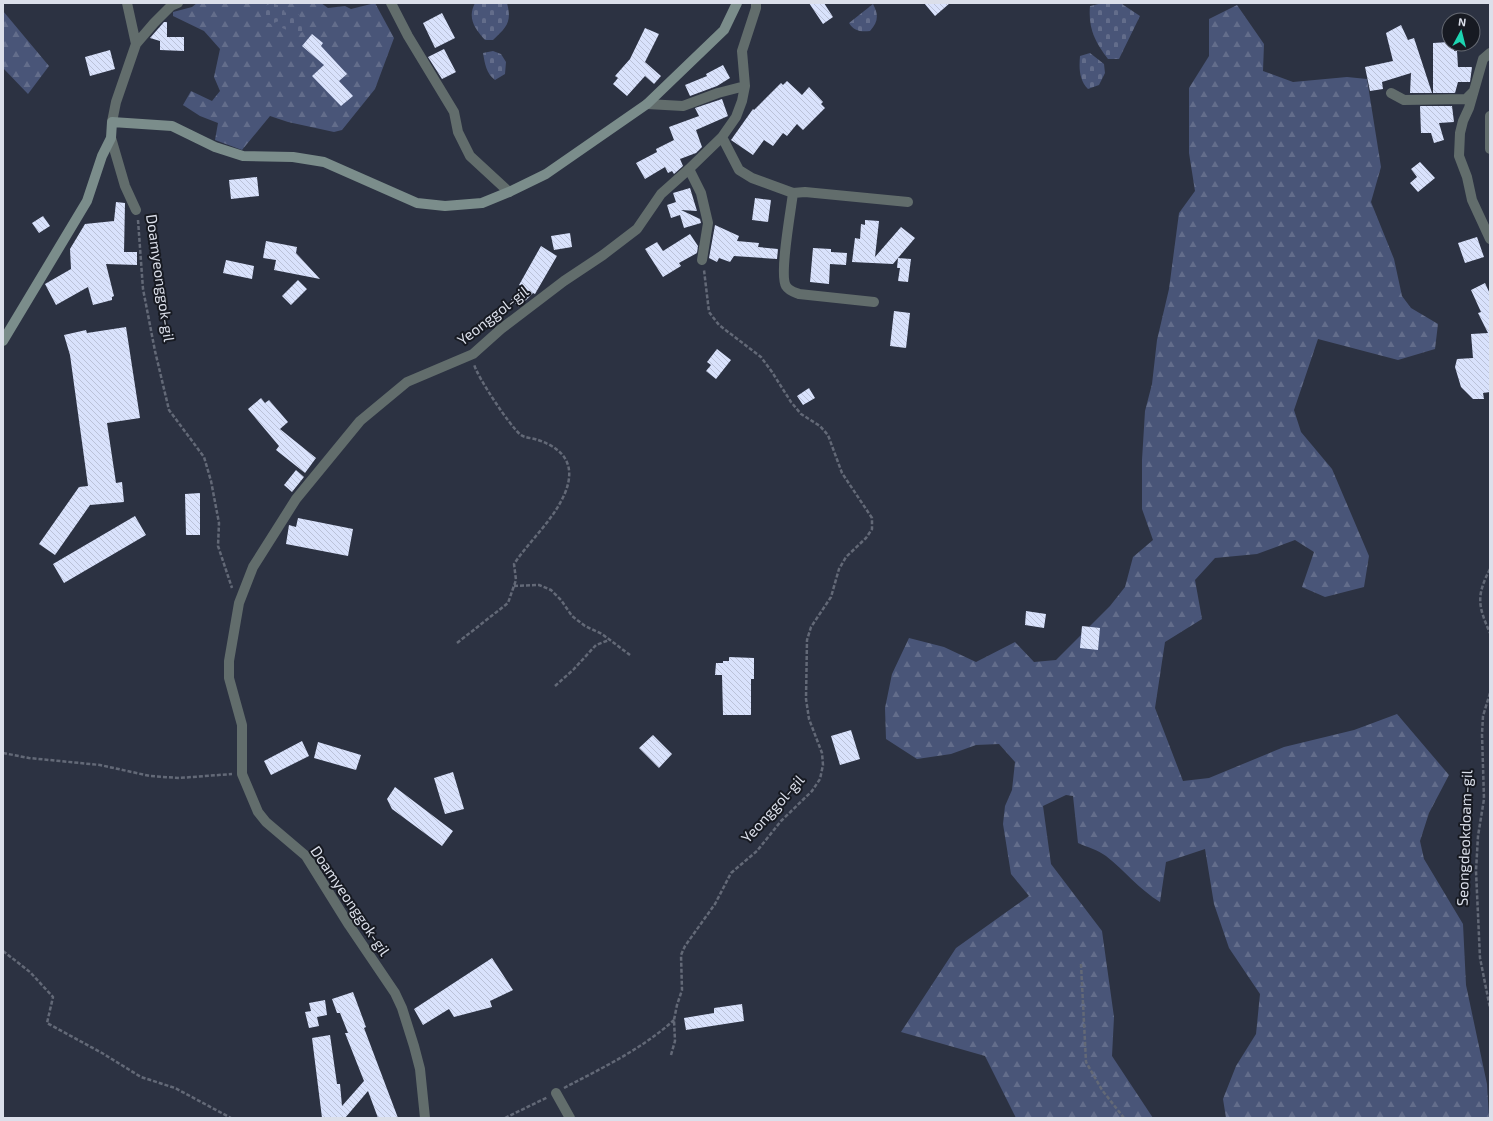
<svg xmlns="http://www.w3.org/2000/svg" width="1493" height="1121" font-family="'Exo 2',sans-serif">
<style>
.forest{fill:url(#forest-firs)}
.cemetery{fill:url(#cemetery-stones)}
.building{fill:url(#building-back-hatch)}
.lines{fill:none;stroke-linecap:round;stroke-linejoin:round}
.path{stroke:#636977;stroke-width:2.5;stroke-dasharray:4 2;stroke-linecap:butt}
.street{stroke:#626d6c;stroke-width:10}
.secondary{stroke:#7b8d8b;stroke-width:10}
.labels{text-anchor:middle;stroke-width:4;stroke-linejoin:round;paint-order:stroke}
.street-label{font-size:15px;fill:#dbdfea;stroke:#171a22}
</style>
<defs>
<pattern id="forest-firs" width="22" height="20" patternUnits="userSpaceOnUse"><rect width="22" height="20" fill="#495578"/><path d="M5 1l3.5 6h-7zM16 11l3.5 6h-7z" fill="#636d8b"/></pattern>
<pattern id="cemetery-stones" width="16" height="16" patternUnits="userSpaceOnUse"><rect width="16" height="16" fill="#495578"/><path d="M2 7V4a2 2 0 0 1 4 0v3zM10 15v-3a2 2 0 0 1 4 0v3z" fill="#636d8b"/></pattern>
<pattern id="building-back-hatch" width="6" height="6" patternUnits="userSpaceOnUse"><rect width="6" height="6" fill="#d9e2fc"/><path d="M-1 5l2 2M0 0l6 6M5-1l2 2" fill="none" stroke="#bbc2d8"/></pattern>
</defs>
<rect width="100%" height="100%" fill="#2c3242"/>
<path class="forest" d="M197,3H321L328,8L345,6L351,9L375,3L394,38L375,89L342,130L334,132L288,122L270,116L242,150L215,140L218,123L200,116L183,105L191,91L212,101L220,91L214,77L220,49L204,31L173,16V12L192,7Z
M1237,5L1264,44L1263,71L1293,82L1347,77L1367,79L1381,167L1371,202L1394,259L1402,296L1411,308L1438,324L1435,349L1398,360L1318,339L1294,410L1301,432L1332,469L1369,556L1364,587L1325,597L1302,587L1314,552L1295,540L1257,554L1215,558L1195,580L1202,619L1165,642L1155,708L1183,781L1209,778L1284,747L1354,730L1397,714L1449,775L1429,813L1420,841L1424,859L1463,924L1466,985L1487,1084L1489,1118H1226L1223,1099L1236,1066L1256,1034L1260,994L1229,948L1214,904L1205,849L1166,862L1160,902C1140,890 1125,871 1106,856C1098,850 1087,847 1078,843L1073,796L1066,795L1043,806L1051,864L1102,931L1114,1017L1112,1056L1153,1118H1016L985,1056L901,1032L956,948L1029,896L1011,874L1003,824L1005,806L1012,790L1015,762L999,744L976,745L951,754L917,759L886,739L885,708L892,674L909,638L944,647L976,662L1015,642L1034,662L1056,660L1110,606L1125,587L1133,557L1153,540L1142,509V460L1145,411L1152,384L1157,340L1169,289L1179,213L1195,191L1189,153V88L1209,56V19Z
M3,11L49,66L28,94L3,68Z"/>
<path class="cemetery" d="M272,3L283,7L285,13L288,10L298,14L305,25L303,32L296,34L280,27L279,21L271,24L264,21L259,12L263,7Z
M475,3H507C512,22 507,27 493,40H485C475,29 467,18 475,3Z
M1103,3L1122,4L1140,16L1119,59H1108C1095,42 1088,28 1090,6Z
M873,4C879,15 878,22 870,31C860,32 854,31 849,23Z
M493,51L501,54L506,62L505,74L495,80C486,73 485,64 483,53Z
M1090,53L1104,64L1105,73L1099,85L1088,89C1079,80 1079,68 1080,56Z"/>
<path class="building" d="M809,3H824L833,17L823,24Z
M924,3H950L935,16Z
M442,13L455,38L435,48L423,23Z
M164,22H167V37H184V51L160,50V41L150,38Z
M1401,25L1408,40L1414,38L1432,93H1410L1411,73L1382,82L1383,89L1370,91L1365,67L1393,61L1386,33Z
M645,28L659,34L645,62L661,76L654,84L645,76L627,96L613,84L618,78L615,76L630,59Z
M312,34L323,43L321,46L347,74L339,81L353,96L341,106L312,76L324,65L302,46Z
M1449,42V44H1454V51H1457L1458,67H1472L1470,82H1458L1455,93H1433V43Z
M444,49L456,72L442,79L428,57Z
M110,50L115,69L90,76L85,57Z
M723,65L730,78L717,86L690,96L685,85L707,76L706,74Z
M787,81L802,95L809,87L823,102L821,104L825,108L803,130L797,124L787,136L783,133L773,146L764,140L753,155L731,140L753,109L754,110L781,83L783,85Z
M722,99L728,116L696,130L702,147L696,153L680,159L683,166L674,174L672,171L668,173L665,167L645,179L636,163L657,152L656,149L674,140L669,127L699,116L695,108Z
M1420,106H1452L1454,122L1439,123L1444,140L1434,143L1431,133H1421Z
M1420,162L1435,178L1418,192L1410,183L1417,177L1411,169Z
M257,177L259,196L231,199L229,180Z
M690,188L697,211L681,210L700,219L701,223L684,228L680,215L671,218L667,205L676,202L673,193Z
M755,198L771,200L768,222L752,220Z
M116,202L125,203L124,252H137V265L106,264L114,296L112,297V300L93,305L88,287L56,305L45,284L71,269L70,249L85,224L114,221Z
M43,216L50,226L39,233L32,223Z
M865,220L879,221L875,257L901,227L915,238L898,258L911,259L908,282L898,281L900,268H897L898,258L893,264L852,262L855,238L860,239L861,224L865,225Z
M715,225L739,236L737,241L759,243L758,247L778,249L777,259L734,256L730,262L719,258L717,262L709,258Z
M570,233L572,247L554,250L551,236Z
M690,234L698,246L697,253L679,263L681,266L663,277L645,249L657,242L663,251Z
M1477,237L1484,257L1465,263L1458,243Z
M266,241L297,247L296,253L320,279L274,270L276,260L263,258Z
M541,246L557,256L535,294L533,293L519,307L511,300L522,287L519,285Z
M813,248L831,249V252L847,253L846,265L830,264L829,284L810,282Z
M226,260L254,266L252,279L223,273Z
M298,280L307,289L291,305L282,296Z
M1485,283L1490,294V392L1483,393L1484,399H1473L1461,387L1455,367L1457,359L1473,358L1471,334L1488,333L1478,313L1481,312L1471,290Z
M894,311L910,313L906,348L890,346Z
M126,327L140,418L107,423L116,483L122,482L124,502L90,505L55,555L39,544L79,487L88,486L70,355L64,335L86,330L87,333Z
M717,349L731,360L716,379L706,371L711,365L707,362Z
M809,388L815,398L803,405L797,396Z
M261,398L265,403L269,400L288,422L280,429L316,458L305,473L276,450L279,446L248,409Z
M296,470L304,477L292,492L284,485Z
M200,493V535H186L185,494Z
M135,516L146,535L64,583L53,564Z
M298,518L353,529L348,556L286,544L289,525L296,527Z
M1026,611L1046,614L1044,628L1025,625Z
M1082,626L1100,628L1098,650L1080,648Z
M729,657L754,658V679H751V715H723L722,675H715L716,663H723V661H729Z
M851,730L860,759L840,765L831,736Z
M653,735L672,754L659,768L639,748Z
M302,741L309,756L271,775L264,761Z
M318,742L361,755L356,770L314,758Z
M453,772L464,809L445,814L434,778Z
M395,787L453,831L442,846L392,809L387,799Z
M492,958L513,990L490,1001L492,1007L454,1017L449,1009L423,1025L414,1009Z
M353,992L366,1027L364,1028L398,1118H378L368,1091L345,1118H322L312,1038L330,1035L337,1084H340L342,1106L364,1081L345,1033H348L340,1013H337L332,999Z
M325,1000L327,1015L317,1017L319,1026L309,1028L305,1012L311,1011L309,1003Z
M742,1004L744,1021L686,1030L684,1018L714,1013V1008Z"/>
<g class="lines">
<path class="path" d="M138,220L143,289L155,351L169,410L204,457L211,481L219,523L218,546L232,588
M1490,569C1476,596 1478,606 1490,633
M514,586L539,585L551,590L561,600L572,616L585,626L602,634L630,655
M457,643L508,603L516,580L514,564C530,540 553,521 565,493C576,466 565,449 538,440C533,438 525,438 521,435C511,428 476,375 474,364
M555,686L573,670L596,645L609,640
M1490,693L1483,716L1482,734L1484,799L1478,836L1476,871L1480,958L1490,1008
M3,753L29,758L100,765L150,776L179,778L232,774
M3,951L30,972L53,997L47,1023L102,1053L141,1077L175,1088L231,1118
M1081,964L1086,1062L1102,1090L1124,1118
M671,1055L675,1041L674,1020L677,1005L682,990L681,955L685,946L715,904L731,873L757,851L781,821L812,791L820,779L823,765L822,753L809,719L806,699L807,640L811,627L831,597L839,569L846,557L866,538L872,529V518L842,473L828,435L820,426L801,414L791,402L772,372L761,357L719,325L709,312L704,270
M564,1088C602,1068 642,1049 674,1020
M505,1118L548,1097"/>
<path class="street" d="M127,3L136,44
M391,3L408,36L454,112L458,132L470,156L509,192
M1490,53L1483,59L1469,108L1463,121L1460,133L1459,156L1467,177L1472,200L1490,239
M1391,93L1404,100L1466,99L1473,92
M647,104L683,106L718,93L745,86
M1490,116V149
M112,122L116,102L136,44L154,23L171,6L178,3
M722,137L739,170L752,178L793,193L805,192L908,202
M111,138L125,186L136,210
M689,169L701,193L708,223L702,260
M793,193C791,210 779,275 786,286C789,291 794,292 799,294L874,302
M556,1093L570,1118
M425,1118L420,1069L414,1046L402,1008L395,993L349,925L306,856L266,822L258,812L242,774V725L229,678V661L239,603L253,567L296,499L360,421L407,382L473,354L501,329L564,281L603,255L637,229L661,194L689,169L722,137L736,117L742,101L745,86L742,51L756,8V3"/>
<path class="secondary" d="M3,341L87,201L102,156L111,138L112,122L172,126L215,147L243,156L293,157L324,162L417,203L445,206L482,203L509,192L546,174L647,104L724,30L737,3"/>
</g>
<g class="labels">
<g class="street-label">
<text transform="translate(160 278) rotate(82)" y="5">Doamyeonggok-gil</text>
<text transform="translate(493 316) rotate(-38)" y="5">Yeonggol-gil</text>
<text transform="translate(773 809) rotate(-48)" y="5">Yeonggol-gil</text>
<text transform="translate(1465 838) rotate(-88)" y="5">Seongdeokdoam-gil</text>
<text transform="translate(350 901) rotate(56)" y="5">Doamyeonggok-gil</text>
</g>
</g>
<rect width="1493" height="1121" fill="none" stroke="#dbdfea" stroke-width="8"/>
<g transform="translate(1461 32) rotate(7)"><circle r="19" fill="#171a22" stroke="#656972"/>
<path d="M0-3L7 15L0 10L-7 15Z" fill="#1dd5b1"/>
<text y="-6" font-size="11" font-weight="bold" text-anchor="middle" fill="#dbdfea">N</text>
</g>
</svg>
